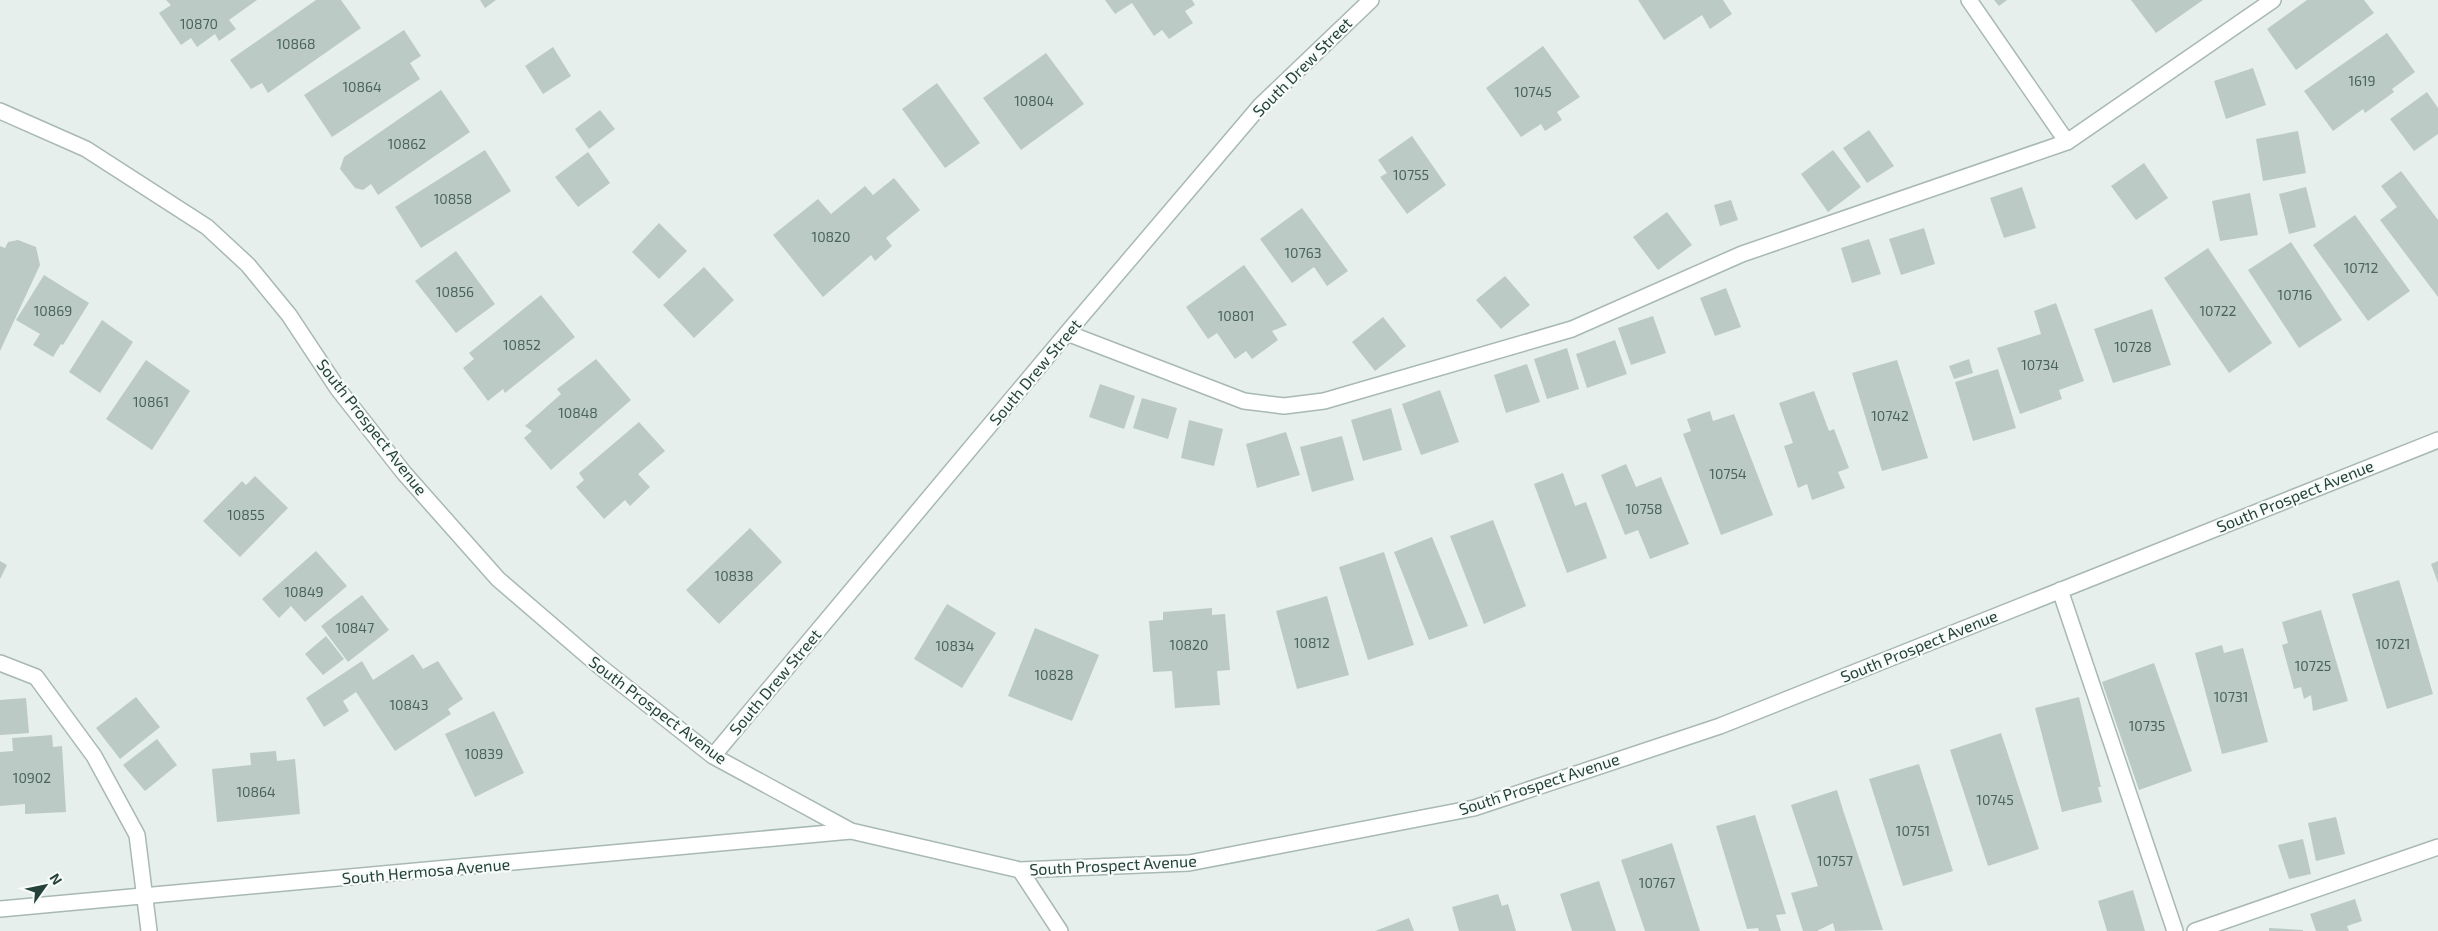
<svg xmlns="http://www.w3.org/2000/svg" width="2438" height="931" font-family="'Exo 2',sans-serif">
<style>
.building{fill:#bbcac4}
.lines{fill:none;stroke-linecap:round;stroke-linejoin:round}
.minor-casing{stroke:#a8b8b2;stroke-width:18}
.minor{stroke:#fff;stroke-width:15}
.labels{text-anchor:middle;stroke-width:4.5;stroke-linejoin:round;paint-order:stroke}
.number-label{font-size:14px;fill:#4a645c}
.street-label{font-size:16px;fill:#24423a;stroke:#f7fbf9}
</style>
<rect width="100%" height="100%" fill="#e6efeb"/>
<path class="building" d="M166,0H257L229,20L236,29L219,41L215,34L197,47L191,38L181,45L159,13L171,5Z
M316,0H341L361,28L268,93L262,83L251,89L230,60Z
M480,0H496L485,8Z
M1105,0H1192L1195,5L1185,11L1193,23L1169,39L1162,30L1154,36L1132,3L1115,14Z
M1638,0H1723L1732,14L1710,29L1702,15L1664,40Z
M1994,0H2007L1999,6Z
M2131,0H2203L2156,33Z
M2307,0H2364L2374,13L2296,70L2267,29Z
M404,30L421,56L410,63L420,79L332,137L304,95Z
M2387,33L2415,72L2392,89L2394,92L2365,113L2363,109L2333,131L2304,91Z
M1543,46L1580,97L1557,112L1562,120L1545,131L1541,124L1521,137L1486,88Z
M553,47L571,76L543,94L525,66Z
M1046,53L1084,104L1021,150L983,98Z
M2253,68L2266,105L2226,119L2214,81Z
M937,83L980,143L945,168L902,109Z
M441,90L470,132L378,195L371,184L363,190L355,188L340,169L344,157Z
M2427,92L2438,108V134L2414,151L2390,119Z
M600,110L615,129L589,149L575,129Z
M1869,130L1894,166L1867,183L1843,148Z
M2298,131L2306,173L2263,181L2256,139Z
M1412,136L1446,185L1407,214L1380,177L1387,173L1378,160Z
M485,150L511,191L421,248L395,207Z
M1833,150L1861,187L1828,212L1801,174Z
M588,152L610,183L578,207L555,177Z
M2144,163L2168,198L2136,220L2111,186Z
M2401,171L2438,220V297L2380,220L2397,207L2381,186Z
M894,178L920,210L886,238L892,246L875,261L871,255L823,297L773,235L818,199L831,214L865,186L873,195Z
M2022,187L2036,228L2004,238L1990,198Z
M2306,187L2316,227L2289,234L2279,194Z
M2250,193L2258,235L2220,241L2212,201Z
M1731,200L1738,220L1720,226L1714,205Z
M1302,208L1348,271L1327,286L1314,267L1292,283L1260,239Z
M1667,212L1692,245L1658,270L1633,237Z
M2355,215L2410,291L2368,321L2313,245Z
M659,223L687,251L659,279L632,252Z
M1924,228L1935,264L1901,275L1889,239Z
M1869,239L1881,274L1852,283L1841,248Z
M18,240L36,247L40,265L0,351V246L5,248L8,242Z
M2291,242L2342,320L2299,348L2248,270Z
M2208,248L2272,343L2229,373L2164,278Z
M456,251L495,304L456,333L415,281Z
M1244,265L1287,325L1272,331L1278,340L1252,359L1246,351L1235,359L1217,333L1208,339L1186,307Z
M704,267L734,300L694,338L663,305Z
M44,275L89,303L63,345L61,344L53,357L33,345L40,334L16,320Z
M1505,276L1530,305L1501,329L1476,300Z
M1726,288L1741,327L1715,336L1700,298Z
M541,295L575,337L505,393L503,389L488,401L463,368L474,359L469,353Z
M2056,303L2084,381L2059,390L2062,399L2020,414L1997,348L2041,334L2034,311Z
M2152,309L2171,365L2113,383L2094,329Z
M1653,316L1666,353L1631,365L1618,328Z
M1383,317L1406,346L1375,371L1352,342Z
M102,320L133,342L100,393L69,372Z
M1615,340L1627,374L1587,388L1576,354Z
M1567,348L1579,389L1547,399L1534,359Z
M596,359L631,400L551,470L524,438L532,431L525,426L561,394L557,389Z
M1969,359L1973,373L1954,379L1949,366Z
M146,360L190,391L152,450L106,419Z
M1897,360L1928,458L1882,471L1852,373Z
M1527,364L1540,402L1506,413L1494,375Z
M1998,369L2016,428L1973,441L1955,382Z
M1100,384L1135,396L1124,429L1089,417Z
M1440,390L1459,442L1421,455L1402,404Z
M1814,391L1829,431L1834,429L1849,468L1838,472L1845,488L1812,500L1807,484L1798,488L1784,446L1793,443L1779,403Z
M1142,398L1177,408L1168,439L1133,428Z
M1391,408L1402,450L1363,461L1351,420Z
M1710,411L1713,421L1734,414L1773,515L1721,535L1683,434L1691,431L1687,419Z
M1189,420L1223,429L1214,466L1181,458Z
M639,422L665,451L638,474L650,487L630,506L625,500L604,519L576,487L584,480L579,473Z
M1286,432L1300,475L1257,488L1246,444Z
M1342,436L1354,480L1312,492L1300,447Z
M1626,464L1636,487L1661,477L1689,544L1650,559L1638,530L1625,535L1601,475Z
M1563,473L1575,506L1586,502L1607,558L1567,573L1534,484Z
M255,476L288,508L240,557L203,521L242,481L246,485Z
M1493,520L1526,606L1484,624L1450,536Z
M750,528L782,562L719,624L686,590Z
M1432,537L1468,626L1429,640L1394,552Z
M316,551L347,586L305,622L291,606L279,618L262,599Z
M1384,552L1414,645L1368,660L1339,567Z
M0,561L7,565L0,579Z
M2438,561V583L2431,564Z
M2399,580L2433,694L2387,709L2352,594Z
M362,595L389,630L348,662L321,626Z
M1327,596L1349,675L1297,689L1276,611Z
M947,604L996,633L962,688L914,659Z
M1212,608V615L1225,614L1230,670L1217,671L1220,705L1175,708L1172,671L1153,672L1149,621L1163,620V612Z
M2321,610L2348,701L2313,711L2311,695L2304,699L2301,687L2294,689L2282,645L2288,643L2282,622Z
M1035,628L1099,655L1072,721L1008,696Z
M326,636L344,659L323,675L305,654Z
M2222,645L2224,653L2243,648L2268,742L2222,754L2195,653Z
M413,654L423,669L438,661L463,699L448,709L451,714L395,751L356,692L343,701L349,711L324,727L306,698L362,661L373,680Z
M2154,663L2192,771L2139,790L2102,682Z
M136,697L160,727L120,759L96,728Z
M2079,697L2101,787H2098L2102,802L2062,812L2035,708Z
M26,698L29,733L0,735V700Z
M494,711L524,773L475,797L445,734Z
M2001,733L2039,849L1988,866L1950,750Z
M52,735L53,747L62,746L66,812L25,814V804L0,806V752L13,751L12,738Z
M157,739L177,765L145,791L123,765Z
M276,751L277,761L295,759L300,814L217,822L212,769L251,765L250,753Z
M1919,764L1953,871L1903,886L1869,779Z
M1837,790L1843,810L1883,930L1835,931L1833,923L1817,931H1803L1791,893L1818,886L1791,805Z
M1755,815L1786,914L1776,915L1781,931H1759L1758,928L1747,929L1716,826Z
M2336,817L2345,854L2316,861L2308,823Z
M2303,839L2311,874L2289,879L2278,845Z
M1672,843L1692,906L1700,931H1645L1621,860Z
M1599,881L1616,931H1572L1560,894Z
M2133,890L2145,931H2107L2098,901Z
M1498,894L1502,906L1508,904L1516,931H1459L1452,907Z
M2355,899L2362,921L2347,926L2349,931H2316L2310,914Z
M1409,918L1414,931H1375Z
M2269,928L2303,930V931H2269Z"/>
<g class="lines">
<defs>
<path id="minor" d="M1969,0L2067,142
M0,111L86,149L207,227L248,265L289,315L338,389L404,473L498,579L598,665L713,756L851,831L1020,870L1189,863L1474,808L1720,726L2438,440
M1067,333L1244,401L1284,406L1324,401L1572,329L1742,254L2067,142L2273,0
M2060,590L2175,931
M0,663L36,677L94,756L137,835L149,931
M713,756L1067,333L1260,106L1371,0
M1020,870L1060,931
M0,909L851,831
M2195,931L2438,847"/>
</defs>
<use href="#minor" class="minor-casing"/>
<use href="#minor" class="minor"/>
</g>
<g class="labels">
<g class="number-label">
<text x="199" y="29">10870</text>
<text x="296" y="49">10868</text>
<text x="2362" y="86">1619</text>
<text x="362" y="92">10864</text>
<text x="1533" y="97">10745</text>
<text x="1034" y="106">10804</text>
<text x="407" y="149">10862</text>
<text x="1411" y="180">10755</text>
<text x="453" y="204">10858</text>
<text x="831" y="242">10820</text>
<text x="1303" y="258">10763</text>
<text x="2361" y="273">10712</text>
<text x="455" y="297">10856</text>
<text x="2295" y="300">10716</text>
<text x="53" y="316">10869</text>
<text x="2218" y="316">10722</text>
<text x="1236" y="321">10801</text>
<text x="522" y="350">10852</text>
<text x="2133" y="352">10728</text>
<text x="2040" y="370">10734</text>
<text x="151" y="407">10861</text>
<text x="578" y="418">10848</text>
<text x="1890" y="421">10742</text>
<text x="1728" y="479">10754</text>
<text x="1644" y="514">10758</text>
<text x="246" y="520">10855</text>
<text x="734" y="581">10838</text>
<text x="304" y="597">10849</text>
<text x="355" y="633">10847</text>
<text x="1312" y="648">10812</text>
<text x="2393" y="649">10721</text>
<text x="1189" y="650">10820</text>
<text x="955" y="651">10834</text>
<text x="2313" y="671">10725</text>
<text x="1054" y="680">10828</text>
<text x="2231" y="702">10731</text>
<text x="409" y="710">10843</text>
<text x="2147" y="731">10735</text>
<text x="484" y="759">10839</text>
<text x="32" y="783">10902</text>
<text x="256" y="797">10864</text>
<text x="1995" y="805">10745</text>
<text x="1913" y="836">10751</text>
<text x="1835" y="866">10757</text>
<text x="1657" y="888">10767</text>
</g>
<g class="street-label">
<text transform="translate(1302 67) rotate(-45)" y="6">South Drew Street</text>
<text transform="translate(1035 372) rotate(-50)" y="6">South Drew Street</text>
<text transform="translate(372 427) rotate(52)" y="6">South Prospect Avenue</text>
<text transform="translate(2295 496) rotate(-22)" y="6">South Prospect Avenue</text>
<text transform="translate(1919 646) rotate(-22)" y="6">South Prospect Avenue</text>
<text transform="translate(775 682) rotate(-50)" y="6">South Drew Street</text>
<text transform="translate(658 710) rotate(37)" y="6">South Prospect Avenue</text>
<text transform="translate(1539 784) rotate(-18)" y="6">South Prospect Avenue</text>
<text transform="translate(1113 865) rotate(-3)" y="6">South Prospect Avenue</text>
<text transform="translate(426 871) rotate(-5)" y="6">South Hermosa Avenue</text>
</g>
</g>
<g transform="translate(45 886) rotate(57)" stroke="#f7fbf9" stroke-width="4" paint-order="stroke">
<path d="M0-4L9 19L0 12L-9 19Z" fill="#24423a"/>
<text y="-8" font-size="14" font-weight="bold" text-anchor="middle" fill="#24423a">N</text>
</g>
</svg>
